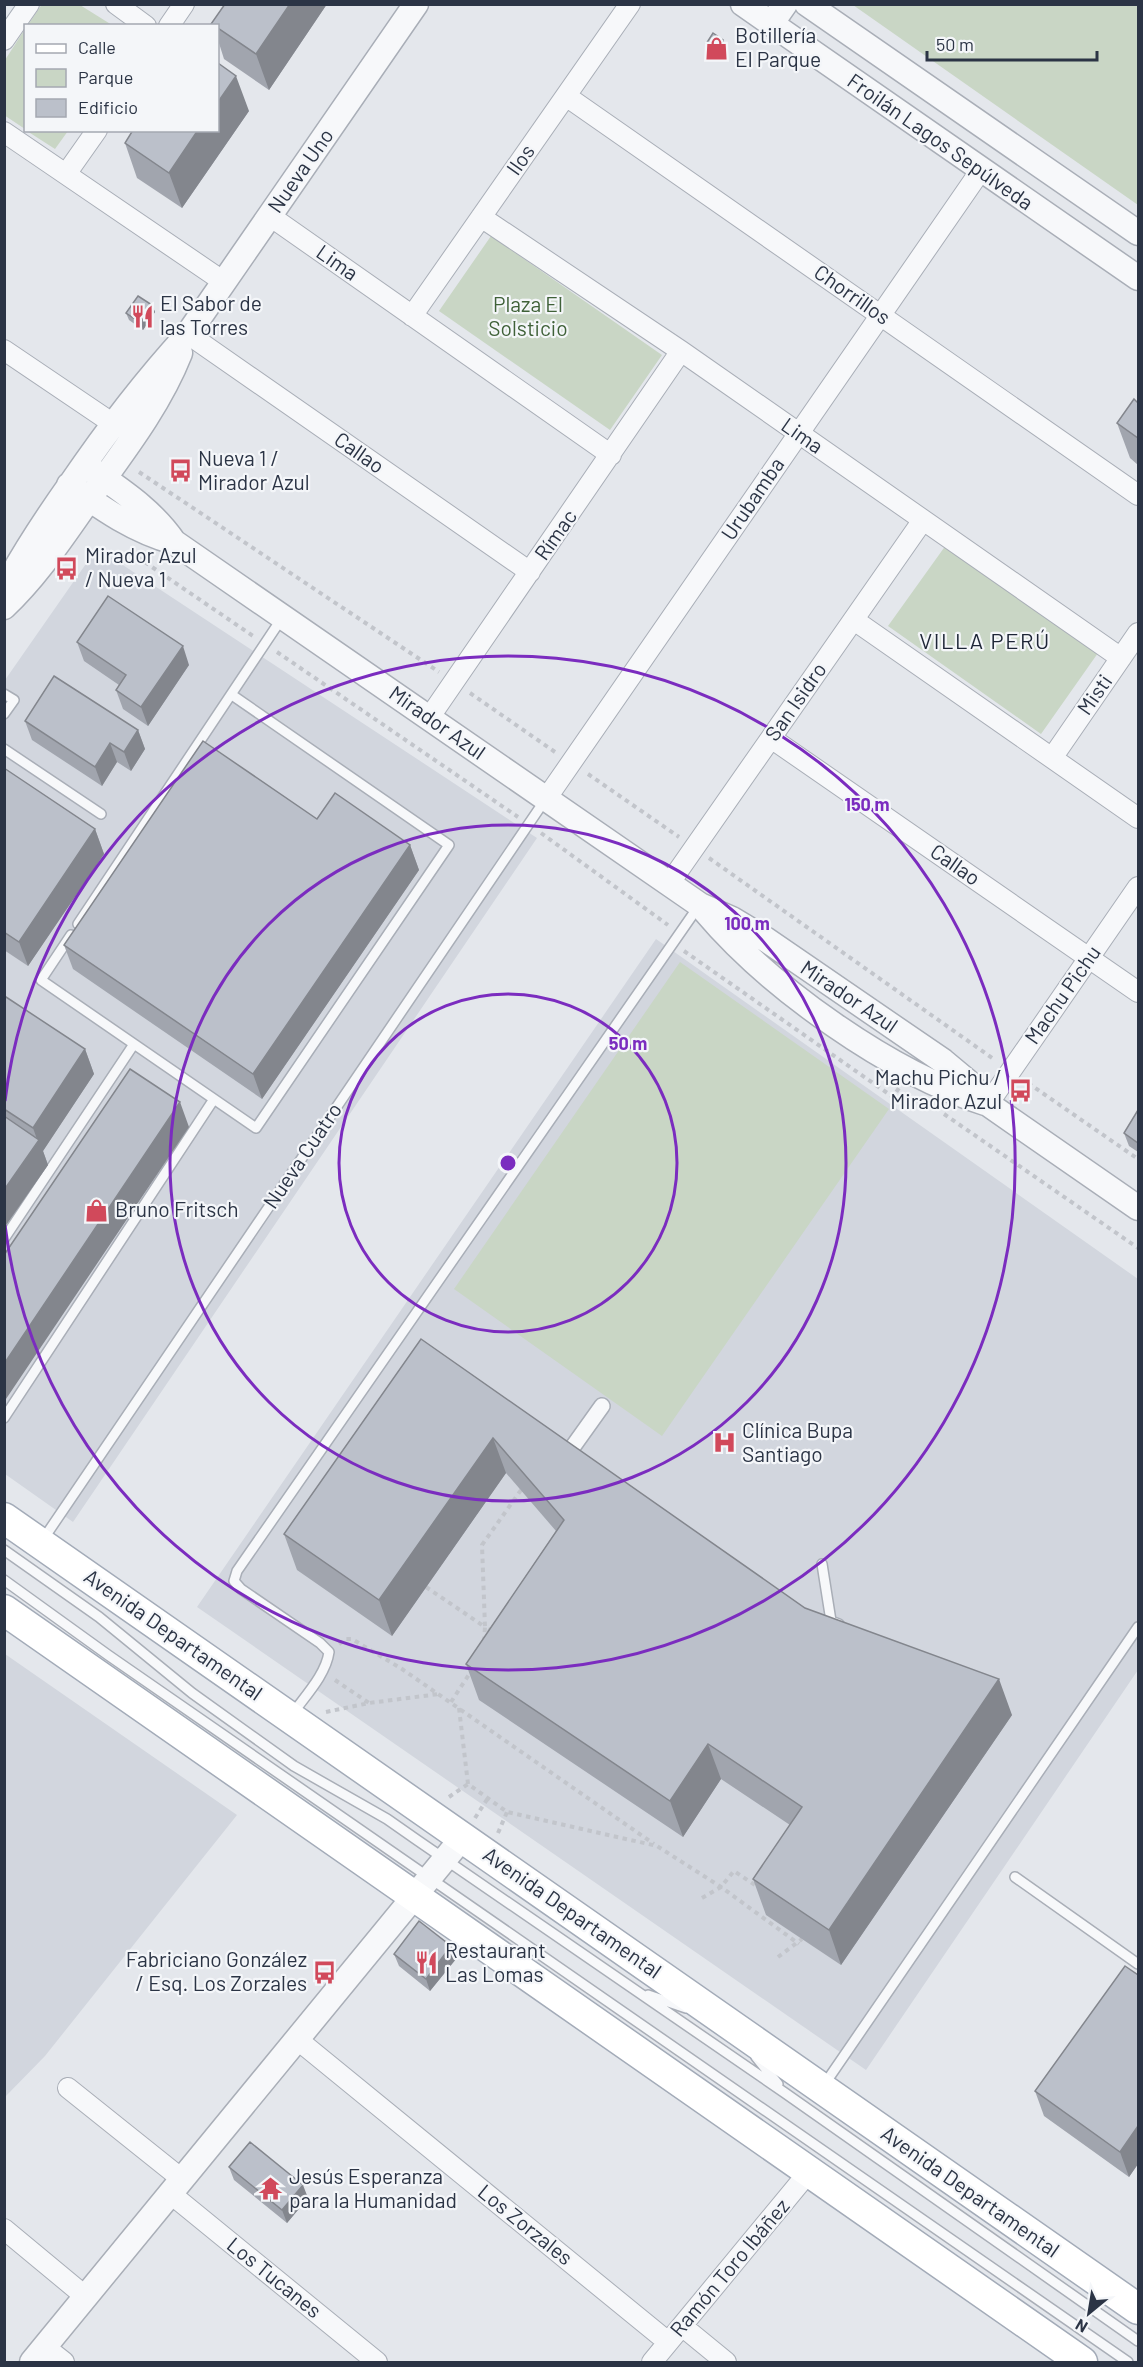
<svg xmlns="http://www.w3.org/2000/svg" width="1143" height="2367" font-family="Barlow,sans-serif">
<style>
.built{fill:#d2d6de}
.green{fill:#c9d6c5}
.lines{fill:none;stroke-linecap:round;stroke-linejoin:round}
.service-casing{stroke:#a9aeb7;stroke-width:12}
.pedestrian-casing{stroke:#a9aeb7;stroke-width:18}
.minor-casing{stroke:#a9aeb7;stroke-width:22}
.tertiary-casing{stroke:#a9aeb7;stroke-width:27}
.primary-casing{stroke:#a3abb8;stroke-width:33}
.path{stroke:#c2c5cb;stroke-width:4;stroke-dasharray:4.5 4.5;stroke-linecap:butt}
.service{stroke:#f7f8fa;stroke-width:9}
.pedestrian{stroke:#f7f8fa;stroke-width:15}
.minor{stroke:#f7f8fa;stroke-width:20}
.tertiary{stroke:#f7f8fa;stroke-width:24}
.primary{stroke:#fff;stroke-width:30}
.wall{fill:#a1a5ae}
.shaded-wall{fill:#83868d}
.building{fill:#bbc0ca;stroke:#83868d;stroke-width:1.5}
.ring{fill:none;stroke:#7b2cbf;stroke-width:3}
.labels{text-anchor:middle;stroke-width:4.5;stroke-linejoin:round;paint-order:stroke}
.poi-label{font-size:21px;fill:#2b3445;stroke:#f4f6f9;text-anchor:start}
.street-label{font-size:21px;fill:#2b3445;stroke:#f4f6f9}
.park-label{font-size:21px;fill:#3f6138;stroke:#f4f6f9}
.neighbourhood-label{font-size:22px;letter-spacing:1.5px;fill:#1d2536;stroke:#f4f6f9}
.centre{fill:#7b2cbf;stroke:#f4f6f9;stroke-width:3}
.ring-label{font-size:18px;text-anchor:middle;font-weight:bold;fill:#7b2cbf;stroke:#f4f6f9;stroke-width:4.5;stroke-linejoin:round;paint-order:stroke}
</style>
<rect width="100%" height="100%" fill="#e4e7ec"/>
<path class="built" d="M97,548L537,838L73,1522L5,1474V680Z
M656,939L1138,1279V1670L866,2070L197,1607Z
M5,1654L237,1815L45,2056L5,2097Z"/>
<path class="green" d="M42,4L80,5L112,25H28Z
M853,5H1138V205Z
M25,29V129L4,115L5,60Z
M27,131H68L55,149Z
M491,236L662,355L610,430L439,311Z
M946,545L1098,653L1041,734L888,626Z
M680,962L889,1109L662,1436L454,1289Z"/>
<g class="lines">
<defs>
<path id="service" d="M4,694L14,700L4,714
M4,749L101,814
M78,924L282,618
M71,935L41,980L256,1128L449,845L232,695
M4,1239L134,1044
M4,1418L214,1099
M42,1541L545,800
M4,1550L99,1617L192,1693L294,1766L387,1819L417,1840L785,2093L1138,2341
M822,1564L831,1621L839,1624
M4,1580L108,1655L1128,2362
M293,1713C306,1695 326,1674 329,1652L320,1643L241,1589L234,1581L237,1571L698,907
M1015,1877L1138,1964
M648,1995L686,2008
M756,2057L778,2084
M824,2085L1138,1627"/>
<path id="pedestrian" d="M562,1462L602,1406"/>
<path id="minor" d="M116,4L146,26
M169,26L184,4
M4,40L29,4
M566,96L1138,495
M4,132L224,282
M66,174L97,130
M270,216L611,455
M481,217L681,351L1121,658
M412,316L630,4
M188,334L530,572
M4,350L112,423
M854,620L1138,818
M429,718L681,351
M771,738L1138,992
M1052,758L1138,633
M546,799L981,170
M669,884L923,520
M988,1104L1138,887
M298,2040L668,2342
M68,2088L183,2180
M171,2194L377,2362
M4,2229L86,2297
M682,2326L726,2362
M45,2347L64,2362
M652,2362L808,2173"/>
<path id="tertiary" d="M743,4L1138,278
M807,4L1138,233
M771,24L785,4
M91,469C122,491 152,510 174,542
M69,485C103,509 134,531 174,542L700,905L732,919L765,939L943,1061L967,1081L988,1104L1138,1208
M4,590C23,553 46,519 70,485C106,432 144,382 188,334L416,4
M4,607C38,575 63,536 90,498C123,452 159,406 180,353
M705,911C770,988 890,1073 985,1103
M32,2362L463,1837"/>
<path id="primary" d="M4,1518L1138,2309
M4,1610L1082,2362"/>
</defs>
<use href="#service" class="service-casing"/>
<use href="#pedestrian" class="pedestrian-casing"/>
<use href="#minor" class="minor-casing"/>
<use href="#tertiary" class="tertiary-casing"/>
<use href="#primary" class="primary-casing"/>
<path class="path" d="M139,472L439,672
M130,552L253,636
M277,652L518,817
M470,693L555,752
M588,774L679,837
M541,833L668,925
M709,858L995,1060
M684,951L893,1097L899,1088
M1028,1083L1138,1159
M944,1114L1138,1248
M426,1587L485,1627L484,1642
M492,1631L485,1627L482,1545L521,1490
M339,1644L346,1639H352L402,1669L654,1844
M335,1680L369,1703
M451,1702L472,1670
M459,1708L468,1784L507,1812L657,1846L721,1887L799,1944
M326,1712L369,1703L439,1694
M449,1797L468,1784
M475,1818L488,1798
M498,1833L507,1812
M702,1898L721,1887L734,1871L758,1887
M778,1957L802,1939"/>
<use href="#service" class="service"/>
<use href="#pedestrian" class="pedestrian"/>
<use href="#minor" class="minor"/>
<use href="#tertiary" class="tertiary"/>
<use href="#primary" class="primary"/>
</g>
<path class="wall" d="M327,4L269,90L224,59L218,40V26H212L211,24Z
M706,44L726,46L718,57L708,50Z
M249,111L182,208L137,178L125,143Z
M152,305L155,312L143,330L129,320L126,313Z
M1138,403V465L1130,458L1117,423Z
M77,642L189,665L148,726L123,709L116,690L119,685L84,661Z
M25,721L138,730L145,749L131,771L117,762L102,786L32,740Z
M4,768L95,829L104,854L28,966L4,950Z
M317,819L410,845L419,870L262,1099L73,969L64,945Z
M4,999L85,1049L94,1074L43,1151L48,1165L4,1228Z
M1138,1110V1152L1129,1146L1124,1133Z
M421,1339L805,1608L1012,1715L841,1965L766,1915L753,1879L790,1825L721,1779L683,1837L479,1700L466,1664L556,1531L506,1473L392,1636L297,1570L284,1534Z
M394,1954L456,1959L430,1991L399,1966Z
M1138,1975V2164L1129,2177L1044,2116L1035,2091Z
M229,2167L308,2198L287,2223L234,2180Z"/>
<path class="shaded-wall" d="M290,4H327L269,90L256,54Z
M723,40L726,46L718,57L716,50Z
M236,76L249,111L182,208L169,173L198,130H218V102Z
M152,305L155,312L143,330L141,323Z
M183,646L189,665L148,726L141,707Z
M138,730L145,749L131,771L124,752Z
M110,743L117,762L102,786L95,767Z
M95,829L104,854L28,966L19,942Z
M410,845L419,870L262,1099L253,1074Z
M85,1049L94,1074L43,1151L48,1165L4,1228V1190L38,1142L33,1128Z
M180,1102L189,1127L6,1399L4,1394V1364Z
M493,1438L506,1473L392,1636L379,1600Z
M999,1679L1012,1715L841,1965L829,1930Z
M708,1744L721,1779L683,1837L670,1801Z
M451,1946L456,1959L430,1991L426,1979Z
M1138,2126V2164L1129,2177L1120,2152Z
M303,2185L308,2198L287,2223L282,2210Z"/>
<path class="building" d="M225,4H290L256,54L218,28V26H214L211,24Z
M713,33L723,40L716,50L706,44Z
M218,63L236,76L218,102Z
M133,130H198L169,173L125,143Z
M138,296L152,305L141,323L126,313Z
M1134,399L1138,403V438L1117,423Z
M108,596L183,646L141,707L116,690L126,675L77,642Z
M54,676L138,730L124,752L110,743L95,767L25,721Z
M203,741L317,819L335,793L410,845L253,1074L64,945Z
M4,768L95,829L19,942L4,932Z
M6,997L85,1049L33,1128L4,1109V999Z
M130,1069L180,1102L4,1364V1255Z
M1138,1110V1143L1124,1133Z
M4,1116L39,1140L4,1190Z
M421,1339L805,1608L999,1679L829,1930L753,1879L802,1807L708,1744L670,1801L466,1664L564,1520L493,1438L379,1600L284,1534Z
M419,1921L451,1946L426,1979L394,1954Z
M1125,1966L1138,1975V2126L1120,2152L1035,2091Z
M250,2142L303,2185L282,2210L229,2167Z"/>
<g class="ring">
<circle cx="508" cy="1163" r="169"/>
<circle cx="508" cy="1163" r="338"/>
<path d="M5 1101A507 507 0 1 1 5 1225"/>
</g>
<defs>
<symbol id="shop-bare" viewBox="-9 -9 18 18"><path d="M-5-2.5h2.3a2.7 3.5 0 0 1 5.4 0H5L5.5 6h-11ZM-1.5-2.5h3a1.5 2.3 0 0 0-3 0Z" fill="#d1495b" stroke="#f4f6f9" stroke-width="2.5" paint-order="stroke"/></symbol>
<symbol id="restaurant-bare" viewBox="-9 -9 18 18"><path d="M-5-6h1v4h1v-4h1v4h1v-4h1v5L-1.5 .5V6h-2V.5L-5-1ZM5-6V6H3V1.5H1.5Q1.5-4 5-6Z" fill="#d1495b" stroke="#f4f6f9" stroke-width="2.5" paint-order="stroke"/></symbol>
<symbol id="bus-bare" viewBox="-9 -9 18 18"><path d="M-5-6H5V4H4V6H2V4H-2V6H-4V4H-5ZM-3.5-4V0h7V-4ZM-3.5 1.2v1.5H-2V1.2ZM2 1.2v1.5H3.5V1.2Z" fill="#d1495b" stroke="#f4f6f9" stroke-width="2.5" paint-order="stroke"/></symbol>
<symbol id="hospital-bare" viewBox="-9 -9 18 18"><path d="M-5-5h3v3.5h4V-5h3V5h-3V1.5h-4V5h-3Z" fill="#d1495b" stroke="#f4f6f9" stroke-width="2.5" paint-order="stroke"/></symbol>
<symbol id="temple-bare" viewBox="-9 -9 18 18"><path d="M0-6L5-2H3V0L6.5 2.5H4V6H1.5V3h-3V6H-4V2.5H-6.5L-3 0V-2H-5Z" fill="#d1495b" stroke="#f4f6f9" stroke-width="2.5" paint-order="stroke"/></symbol>
</defs>
<g fill-rule="evenodd">
<use href="#shop-bare" x="700" y="32" width="33" height="33"/>
<use href="#restaurant-bare" x="126" y="300" width="33" height="33"/>
<use href="#bus-bare" x="164" y="454" width="33" height="33"/>
<use href="#bus-bare" x="50" y="552" width="33" height="33"/>
<use href="#bus-bare" x="1004" y="1074" width="33" height="33"/>
<use href="#shop-bare" x="80" y="1194" width="33" height="33"/>
<use href="#hospital-bare" x="708" y="1426" width="33" height="33"/>
<use href="#restaurant-bare" x="410" y="1946" width="33" height="33"/>
<use href="#bus-bare" x="308" y="1956" width="33" height="33"/>
<use href="#temple-bare" x="254" y="2172" width="33" height="33"/>
</g>
<g class="labels">
<g class="poi-label">
<text x="735" y="43">Botillería<tspan x="735" dy="24">El Parque</tspan></text>
<text x="160" y="311">El Sabor de<tspan x="160" dy="24">las Torres</tspan></text>
<text x="198" y="466">Nueva 1 /<tspan x="198" dy="24">Mirador Azul</tspan></text>
<text x="85" y="563">Mirador Azul<tspan x="85" dy="24">/ Nueva 1</tspan></text>
<text x="1002" y="1085" text-anchor="end">Machu Pichu /<tspan x="1002" dy="24">Mirador Azul</tspan></text>
<text x="115" y="1217">Bruno Fritsch</text>
<text x="742" y="1438">Clínica Bupa<tspan x="742" dy="24">Santiago</tspan></text>
<text x="445" y="1958">Restaurant<tspan x="445" dy="24">Las Lomas</tspan></text>
<text x="307" y="1967" text-anchor="end">Fabriciano González<tspan x="307" dy="24">/ Esq. Los Zorzales</tspan></text>
<text x="289" y="2184">Jesús Esperanza<tspan x="289" dy="24">para la Humanidad</tspan></text>
</g>
<g class="street-label">
<text transform="translate(940 142) rotate(35)" y="7">Froilán Lagos Sepúlveda</text>
<text transform="translate(521 160) rotate(-55)" y="7">Ilos</text>
<text transform="translate(301 171) rotate(-55)" y="7">Nueva Uno</text>
<text transform="translate(337 263) rotate(35)" y="7">Lima</text>
<text transform="translate(852 295) rotate(35)" y="7">Chorrillos</text>
<text transform="translate(802 436) rotate(35)" y="7">Lima</text>
<text transform="translate(359 453) rotate(35)" y="7">Callao</text>
<text transform="translate(753 499) rotate(-56)" y="7">Urubamba</text>
<text transform="translate(556 535) rotate(-55)" y="7">Rímac</text>
<text transform="translate(1095 695) rotate(-55)" y="7">Misti</text>
<text transform="translate(796 702) rotate(-55)" y="7">San Isidro</text>
<text transform="translate(437 723) rotate(35)" y="7">Mirador Azul</text>
<text transform="translate(955 865) rotate(35)" y="7">Callao</text>
<text transform="translate(1063 995) rotate(-55)" y="7">Machu Pichu</text>
<text transform="translate(849 997) rotate(34)" y="7">Mirador Azul</text>
<text transform="translate(303 1156) rotate(-56)" y="7">Nueva Cuatro</text>
<text transform="translate(173 1635) rotate(35)" y="7">Avenida Departamental</text>
<text transform="translate(572 1913) rotate(35)" y="7">Avenida Departamental</text>
<text transform="translate(970 2192) rotate(35)" y="7">Avenida Departamental</text>
<text transform="translate(525 2225) rotate(39)" y="7">Los Zorzales</text>
<text transform="translate(730 2268) rotate(-50)" y="7">Ramón Toro Ibáñez</text>
<text transform="translate(274 2278) rotate(39)" y="7">Los Tucanes</text>
</g>
<g class="park-label">
<text x="528" y="312">Plaza El<tspan x="528" dy="24">Solsticio</tspan></text>
</g>
<g class="neighbourhood-label">
<text x="985" y="649">VILLA PERÚ</text>
</g>
</g>
<circle cx="508" cy="1163" r="9" class="centre"/>
<g class="ring-label">
<text x="867" y="811">150 m</text>
<text x="747" y="930">100 m</text>
<text x="628" y="1050">50 m</text>
</g>
<rect width="1143" height="2367" fill="none" stroke="#2b3445" stroke-width="12"/>
<rect x="24" y="24" width="195" height="108" fill="#f4f6f9" stroke="#a4a8b1" stroke-width="1.5"/>
<rect x="36" y="44" width="30" height="9" fill="#ffffff" stroke="#a4a8b1" stroke-width="1.5"/>
<text x="78" y="54" font-size="18" fill="#2b3445">Calle</text>
<rect x="36" y="69" width="30" height="18" fill="#c9d6c5" stroke="#a4a8b1" stroke-width="1.5"/>
<text x="78" y="84" font-size="18" fill="#2b3445">Parque</text>
<rect x="36" y="99" width="30" height="18" fill="#bbc0ca" stroke="#a4a8b1" stroke-width="1.5"/>
<text x="78" y="114" font-size="18" fill="#2b3445">Edificio</text>
<g transform="translate(1089 2313) rotate(210)" stroke="#f4f6f9" stroke-width="4.5" paint-order="stroke">
<path d="M0-4.5L10 22L0 15L-10 22Z" fill="#2b3445"/>
<text y="-9" font-size="16" font-weight="bold" text-anchor="middle" fill="#2b3445">N</text>
</g>
<path d="M927 51v9h170v-9" fill="none" stroke="#2b3445" stroke-width="3"/>
<text x="936" y="51" font-size="18" fill="#2b3445" stroke="#f4f6f9" stroke-width="4.5" paint-order="stroke">50 m</text>
</svg>
